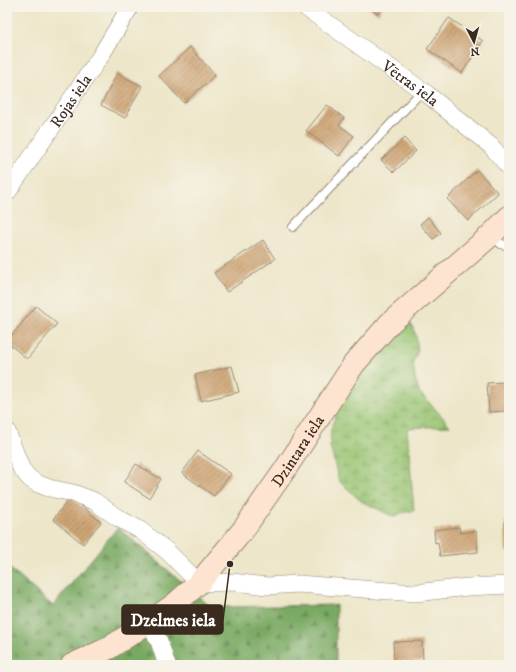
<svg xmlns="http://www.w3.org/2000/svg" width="516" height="672" font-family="'IM FELL DW Pica',serif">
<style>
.forest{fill:url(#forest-firs);stroke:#5a6a40}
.wetland{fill:url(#wetland-marsh);stroke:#687647}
.building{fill:url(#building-hatch)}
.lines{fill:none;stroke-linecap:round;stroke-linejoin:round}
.lane-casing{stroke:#948874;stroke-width:10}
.street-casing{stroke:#948874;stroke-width:18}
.secondary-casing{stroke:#948874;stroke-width:24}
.lane{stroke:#fff;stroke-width:8}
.street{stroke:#fff;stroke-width:17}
.secondary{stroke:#fde4d0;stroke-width:22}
.labels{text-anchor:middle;stroke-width:3.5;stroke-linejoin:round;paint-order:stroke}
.street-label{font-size:16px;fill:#3b2a1e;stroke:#f7f3e8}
.leader{fill:none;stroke:#3b2a1e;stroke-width:1.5}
.callout-dot{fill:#3b2a1e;stroke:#f7f3e8;stroke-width:1.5}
.callout{fill:#3b2a1e;stroke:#3b2a1e;stroke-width:1.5}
.callout-label{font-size:17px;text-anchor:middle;font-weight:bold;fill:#fff}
</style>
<defs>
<pattern id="forest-firs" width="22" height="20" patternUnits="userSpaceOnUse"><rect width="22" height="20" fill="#78a962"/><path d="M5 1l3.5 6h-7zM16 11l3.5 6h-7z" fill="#648a50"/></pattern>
<pattern id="wetland-marsh" width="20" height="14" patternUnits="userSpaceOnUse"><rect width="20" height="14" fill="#96c370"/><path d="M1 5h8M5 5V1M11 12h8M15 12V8" fill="none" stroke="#7c9f5b"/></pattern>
<pattern id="building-hatch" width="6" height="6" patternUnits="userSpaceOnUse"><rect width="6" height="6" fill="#cea474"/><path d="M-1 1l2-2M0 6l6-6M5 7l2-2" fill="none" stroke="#a8865f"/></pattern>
</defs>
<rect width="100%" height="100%" fill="#f7f3e8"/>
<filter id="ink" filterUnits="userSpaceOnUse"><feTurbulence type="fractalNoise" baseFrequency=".025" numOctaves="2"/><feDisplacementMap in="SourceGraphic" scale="8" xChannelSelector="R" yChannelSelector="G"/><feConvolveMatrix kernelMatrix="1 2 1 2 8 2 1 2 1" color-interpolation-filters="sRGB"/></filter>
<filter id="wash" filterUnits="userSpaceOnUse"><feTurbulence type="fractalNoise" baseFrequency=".012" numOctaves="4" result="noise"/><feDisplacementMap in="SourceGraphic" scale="16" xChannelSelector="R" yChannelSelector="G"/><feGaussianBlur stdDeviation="0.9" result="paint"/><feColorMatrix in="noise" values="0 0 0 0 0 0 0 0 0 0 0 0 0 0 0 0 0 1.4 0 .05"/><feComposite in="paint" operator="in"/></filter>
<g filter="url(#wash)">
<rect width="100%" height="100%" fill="#ede6c9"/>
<path class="forest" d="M118,527L211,607L336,605V665H7V566L53,606Z"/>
<path class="wetland" d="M404,324L412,325L416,336L418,350L413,362L415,378L419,392L438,412L450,426L407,428L414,511L401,513L394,517L361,501L339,481L330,446L331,429L340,403L359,373Z"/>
<g id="blocks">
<path class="building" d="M368,7H382L378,14Z
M449,18L483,41L462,73L427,49Z
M190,47L215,75L184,103L159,76Z
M117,73L142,86L125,118L101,105Z
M327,105L344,118L339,125L354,136L339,156L306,131Z
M404,138L416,151L394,172L381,160Z
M477,170L498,193L468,221L447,199Z
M428,217L441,233L433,239L420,224Z
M263,240L275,259L227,292L214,273Z
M36,306L57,324L27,359L7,342V341Z
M232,366L239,392L201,401L195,375Z
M505,382L507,411L489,412L487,383Z
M198,451L231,474L214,496L182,473Z
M136,464L161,479L149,498L124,482Z
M71,497L101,522L83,544L53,519Z
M505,521H509V552H506Z
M459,527L460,533L476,531L478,552L440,556L438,542L435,543L434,530Z
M422,641L423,661L394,662L393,642Z"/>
</g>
</g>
<g filter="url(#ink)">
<use href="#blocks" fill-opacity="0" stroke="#948874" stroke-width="1"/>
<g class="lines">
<defs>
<path id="lane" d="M293,227L423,90
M491,235L501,244L509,246"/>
<g id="street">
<path id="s1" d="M305,7L427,94L491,146L509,167"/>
<path id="s2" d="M7,193L100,57L130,7"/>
<path d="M7,431L21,468L29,478L36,483L49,488L73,493L94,501L118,518L140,530L167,551L199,583L232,582L267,586L298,584L415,593L468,587L509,585"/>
<path d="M149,622L159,641L167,665"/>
</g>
<g id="secondary">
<path id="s3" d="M72,665L109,648L149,622L175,604L199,583L243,530L284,471L354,364L390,323L491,235L509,217"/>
</g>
</defs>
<use href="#lane" class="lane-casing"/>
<use href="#street" class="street-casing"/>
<use href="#secondary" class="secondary-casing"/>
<use href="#lane" class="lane"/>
<use href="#street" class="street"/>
<use href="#secondary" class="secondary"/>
</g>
</g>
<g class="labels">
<g class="street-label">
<text dy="6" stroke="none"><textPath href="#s1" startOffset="130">Vētras iela</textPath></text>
<text dy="6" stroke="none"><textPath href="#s2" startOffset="112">Rojas iela</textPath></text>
<text dy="6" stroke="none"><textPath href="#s3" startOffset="317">Dzintara iela</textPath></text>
</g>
</g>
<path class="leader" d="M230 564L223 620"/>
<circle class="callout-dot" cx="230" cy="564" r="4"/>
<rect class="callout" x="122" y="605" width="101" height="29" rx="4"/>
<g class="callout-label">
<text x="173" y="626">Dzelmes iela</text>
</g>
<rect width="516" height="672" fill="none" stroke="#f7f3e8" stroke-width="24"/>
<g transform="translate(474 42) rotate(174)" stroke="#f7f3e8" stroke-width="3" paint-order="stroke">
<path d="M0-3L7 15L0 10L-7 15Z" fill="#3b2a1e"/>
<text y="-6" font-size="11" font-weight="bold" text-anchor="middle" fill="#3b2a1e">N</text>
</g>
</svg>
